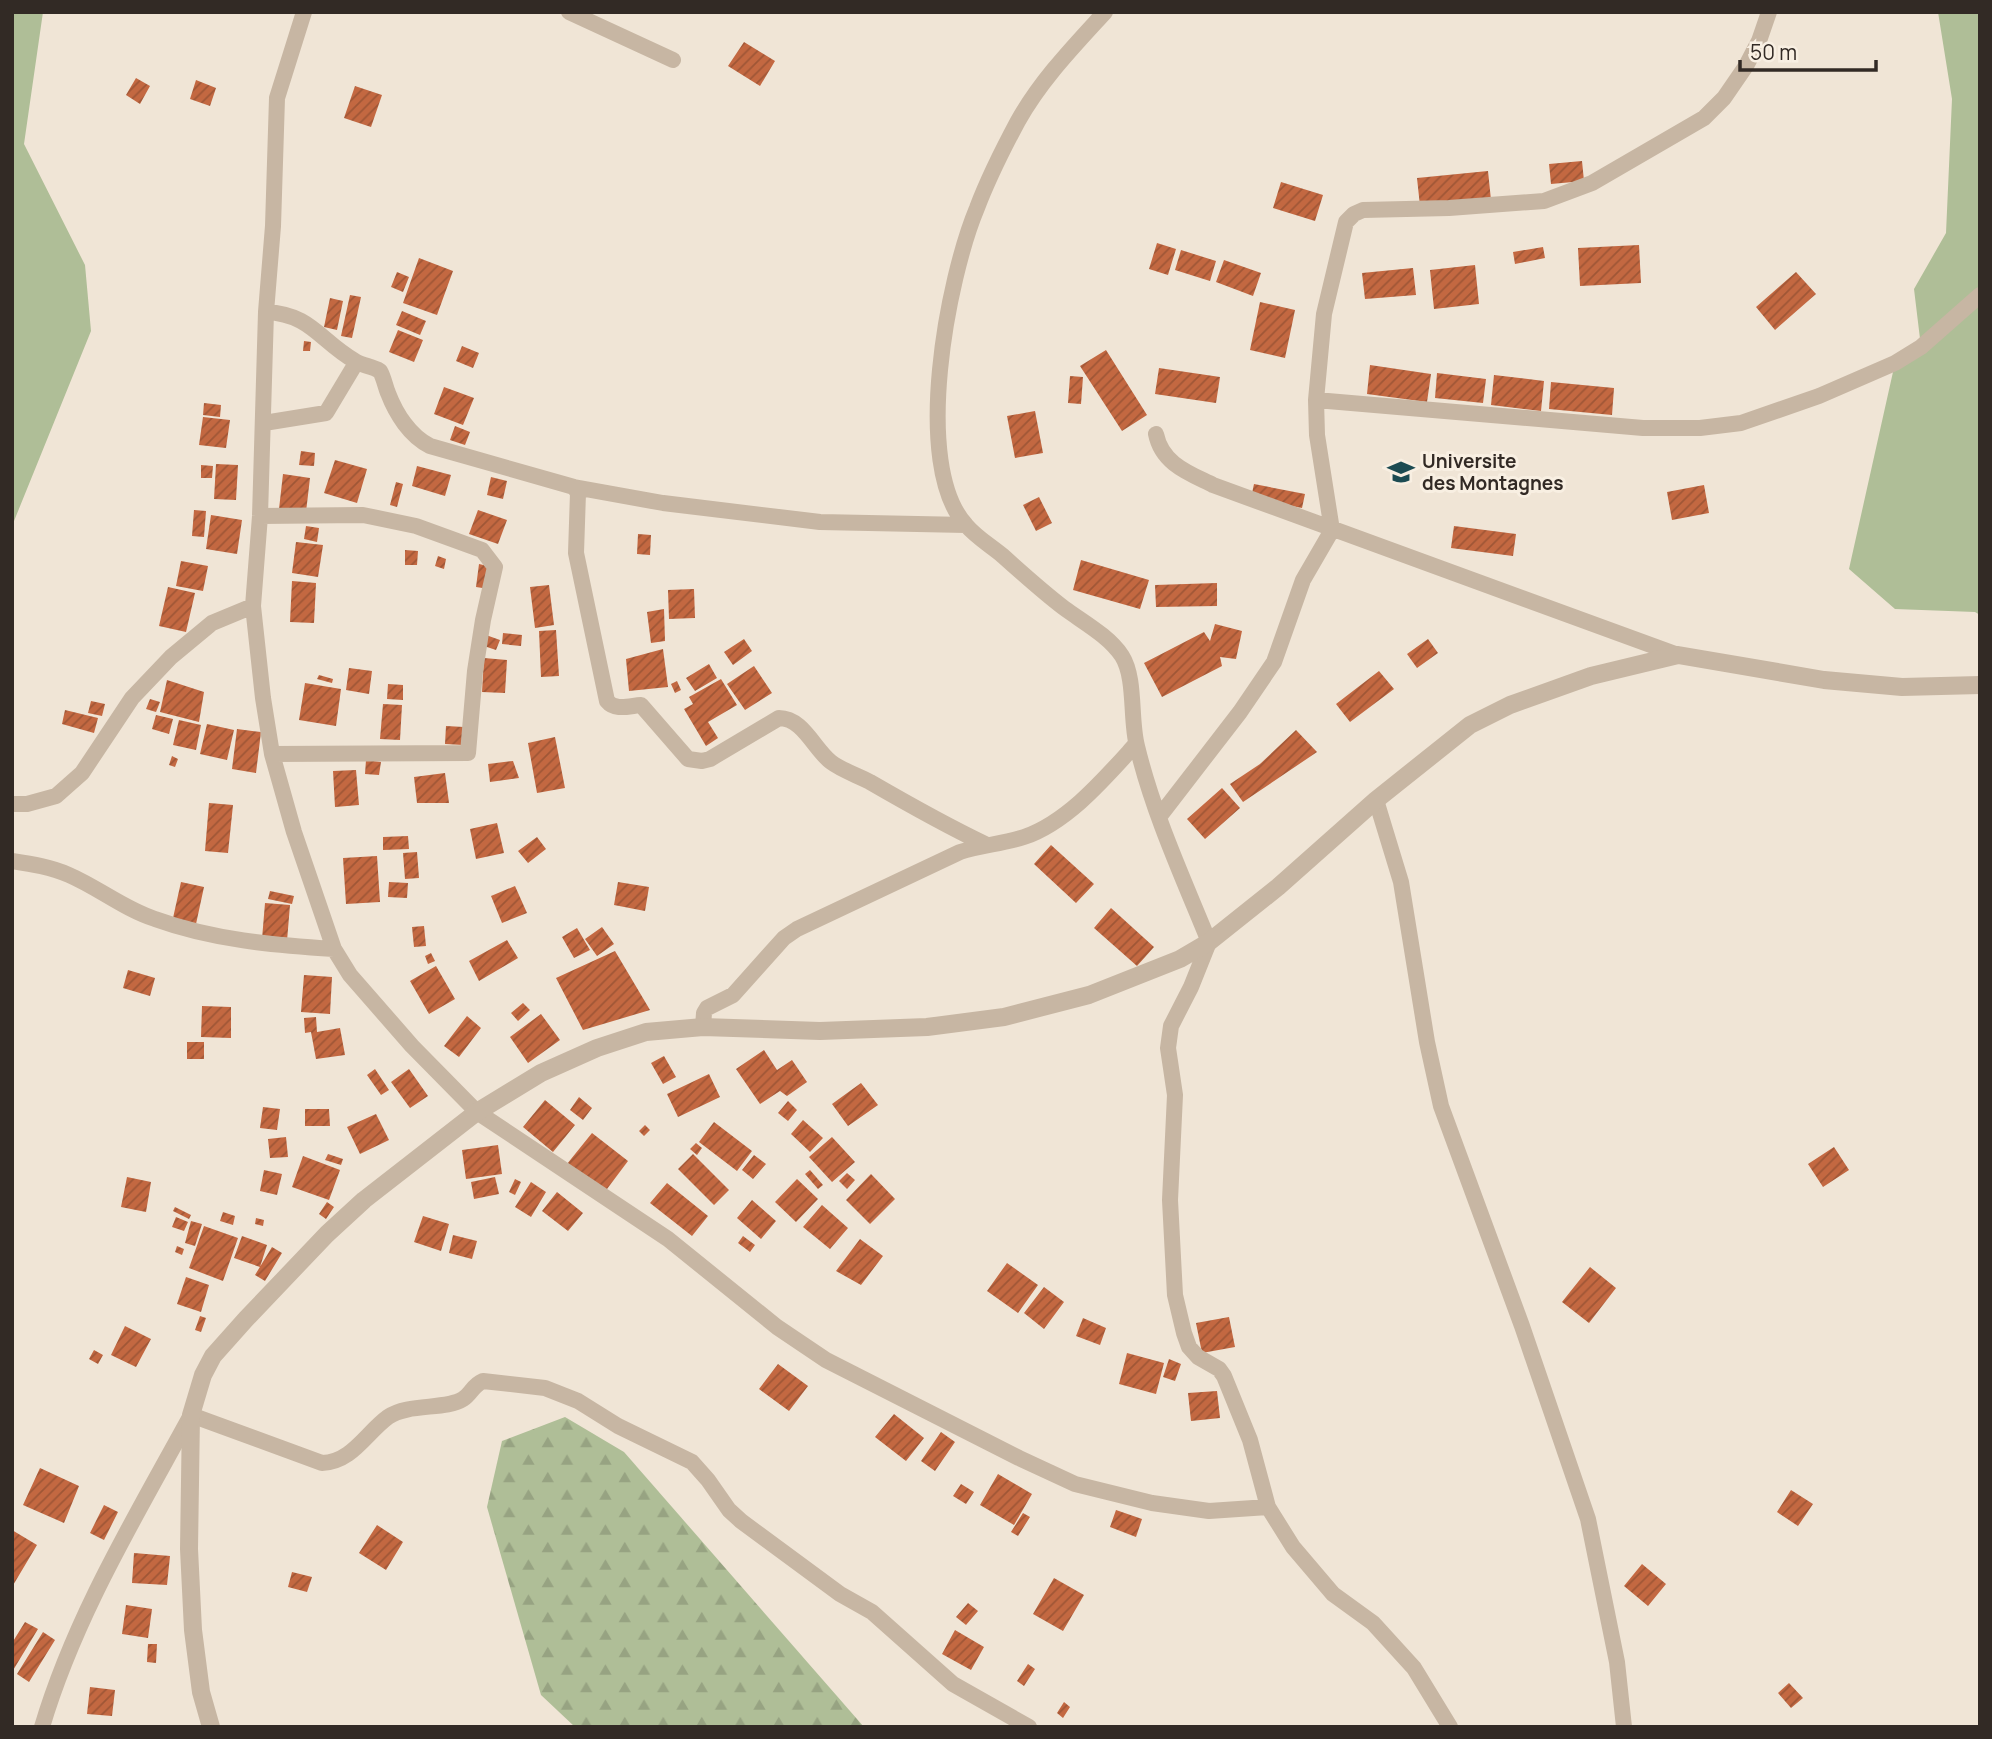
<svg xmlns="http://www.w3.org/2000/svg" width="1992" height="1739" font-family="Manrope,sans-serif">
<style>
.grass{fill:#afbe97}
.forest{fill:url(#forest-firs)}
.building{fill:url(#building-hatch)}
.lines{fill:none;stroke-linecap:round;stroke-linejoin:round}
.minor{stroke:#c7b6a3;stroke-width:16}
.tertiary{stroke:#c7b6a3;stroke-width:18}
.labels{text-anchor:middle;stroke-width:6;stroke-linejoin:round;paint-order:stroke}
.poi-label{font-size:19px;font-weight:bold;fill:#322a25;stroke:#f8efe2;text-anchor:start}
</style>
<defs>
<pattern id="forest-firs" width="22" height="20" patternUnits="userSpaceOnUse" patternTransform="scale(1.75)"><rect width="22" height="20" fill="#afbe97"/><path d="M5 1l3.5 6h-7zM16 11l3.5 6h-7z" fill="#97a382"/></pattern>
<pattern id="building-hatch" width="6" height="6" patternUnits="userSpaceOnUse" patternTransform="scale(1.75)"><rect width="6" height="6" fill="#c36841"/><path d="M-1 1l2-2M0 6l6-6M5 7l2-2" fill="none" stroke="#9f5636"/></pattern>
</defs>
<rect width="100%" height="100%" fill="#f0e5d6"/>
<path class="grass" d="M12,12H43L24,144L85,265L91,331L12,526Z
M1938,12H1980V615L1975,612L1895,609L1849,569L1895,363L1921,347L1914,289L1946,233L1952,99Z"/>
<path class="forest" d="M565,1417L624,1452L864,1727H575L541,1695L487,1507L502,1441Z"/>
<path class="building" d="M744,42L775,61L760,86L728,66Z
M136,78L150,86L140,104L126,95Z
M196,80L216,88L210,106L190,99Z
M355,86L382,95L371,127L344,118Z
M1582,161L1584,181L1551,184L1549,164Z
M1488,171L1491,200L1420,206L1417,178Z
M1281,182L1323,195L1315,221L1273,208Z
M1157,243L1176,249L1168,275L1149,269Z
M1639,245L1641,283L1580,286L1578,248Z
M1543,247L1545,258L1515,264L1513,252Z
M1181,250L1216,261L1210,281L1175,270Z
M419,258L453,271L437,315L403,303Z
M1224,260L1261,273L1253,296L1216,282Z
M1475,265L1479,304L1434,309L1430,270Z
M1413,268L1416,295L1365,299L1362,273Z
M397,272L409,277L403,292L391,287Z
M1796,272L1816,294L1775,330L1756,307Z
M350,295L361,297L352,338L341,336Z
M330,298L343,301L337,330L324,327Z
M1260,302L1295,310L1285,358L1250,350Z
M402,311L426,321L420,335L396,325Z
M398,330L423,340L414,362L389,352Z
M304,341L311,342L310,351H303Z
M462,346L479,353L473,368L456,361Z
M1106,350L1147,415L1122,431L1080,366Z
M1370,365L1431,374L1427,402L1367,394Z
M1159,368L1220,377L1216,403L1155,394Z
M1437,373L1486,379L1483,403L1435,398Z
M1494,375L1544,381L1541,411L1491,405Z
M1070,376L1083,377L1081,404L1068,403Z
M1551,382L1614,388L1612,415L1549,409Z
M444,387L474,398L463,425L434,414Z
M204,403L221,405L220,417L203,415Z
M1035,411L1043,453L1015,458L1007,416Z
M203,417L230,420L226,448L199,445Z
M455,426L470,432L465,445L450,440Z
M301,451L315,453L314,466L299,465Z
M335,460L367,469L357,503L324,493Z
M216,464L238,465L236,500L214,499Z
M201,465L213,466L212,478H201Z
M417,466L451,475L445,496L412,486Z
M283,474L310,478L306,512L279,509Z
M491,477L507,481L503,499L487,495Z
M396,482L403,484L397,507L390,505Z
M1254,484L1305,494L1302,508L1251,498Z
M1704,485L1709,513L1672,520L1667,492Z
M1039,497L1052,523L1036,531L1023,505Z
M194,510L206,511L204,537L192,536Z
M478,510L507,520L498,544L469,534Z
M211,515L242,520L237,554L206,549Z
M306,526L319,528L317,542L304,539Z
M1454,526L1516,534L1513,556L1451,548Z
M638,534L651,535L650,555L637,554Z
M296,542L323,545L318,577L292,573Z
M405,550L418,551L417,565H405Z
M438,556L446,559L444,569L435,566Z
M1081,560L1149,580L1140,609L1073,590Z
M181,561L208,566L203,591L176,586Z
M479,564L492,567L489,589L476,587Z
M292,581L316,583L314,623L290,622Z
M1217,583V606L1156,607L1155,585Z
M549,585L554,625L535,628L530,587Z
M168,587L195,593L186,632L159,626Z
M694,589L695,618L669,619L668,590Z
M664,609L665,641L651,643L647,612Z
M1215,624L1242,631L1236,659L1220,657L1222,666L1162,697L1144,663L1204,632L1210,641Z
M556,630L559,676L541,677L539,631Z
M503,633L522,635L521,646L502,644Z
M486,635L500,640L496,650L484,646Z
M744,639L752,651L733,665L724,652Z
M1428,639L1438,653L1417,668L1407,654Z
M663,649L668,687L629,691L626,659Z
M484,658L507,660L505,693L482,692Z
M709,664L717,678L695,691L686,678Z
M754,666L772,693L745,710L727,684Z
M349,668L372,671L369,694L346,690Z
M1379,671L1394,689L1350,722L1336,704Z
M319,675L333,679L332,683L317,679Z
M721,679L737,705L708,722L718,738L706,746L684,709L693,704L689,697Z
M167,680L204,692L199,722L160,712Z
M677,681L681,690L675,693L671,684Z
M305,683L341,689L336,726L299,720Z
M388,684L403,685V700L387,699Z
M150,699L160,702L156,712L146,709Z
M91,701L105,704L102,716L88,713Z
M383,704L402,705L400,740L380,739Z
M65,710L98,718L94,733L62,724Z
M156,715L173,719L169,734L152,729Z
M179,720L201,725L196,750L173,745Z
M207,724L234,730L227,760L200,754Z
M446,726L464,727L463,745L445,744Z
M237,729L261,732L256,773L232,769Z
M1296,730L1317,752L1243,802L1230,784L1260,764Z
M555,737L565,788L537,793L528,743Z
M172,756L178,759L175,767L169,765Z
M366,760L381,762L379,775L365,774Z
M513,761L519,778L490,782L488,764Z
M356,770L359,805L335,807L333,771Z
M445,773L449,803H417L414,777Z
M1222,788L1240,808L1205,839L1187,819Z
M209,803L233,805L228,853L205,851Z
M497,823L504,853L476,859L470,829Z
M408,836L409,849L383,850V837Z
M537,837L546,849L528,863L518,851Z
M1051,845L1094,884L1076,903L1034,864Z
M417,852L419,878L405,879L403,853Z
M377,856L380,902L346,904L343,858Z
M181,882L204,887L196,924L173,918Z
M389,882L408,883L407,898L388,897Z
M618,882L649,887L645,911L614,905Z
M515,886L527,913L502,923L491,896Z
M270,891L294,896L292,904L268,899Z
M265,903L290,905L287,941L262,939Z
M1111,908L1154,947L1137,966L1094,928Z
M424,926L426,946L414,947L412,927Z
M602,927L614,944L597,956L585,939Z
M577,928L590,950L574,958L562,937Z
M507,940L518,958L479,981L469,961Z
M615,951L650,1010L583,1030L556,978Z
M431,953L435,961L428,964L425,956Z
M436,966L455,999L429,1014L410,981Z
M128,970L155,978L150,996L123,988Z
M304,975L332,977L330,1014L301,1012Z
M523,1003L530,1010L518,1021L511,1013Z
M202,1006L231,1007V1038L201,1037Z
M541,1014L560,1040L528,1063L510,1037Z
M467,1016L481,1028L459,1057L444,1046Z
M316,1017L317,1032L340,1028L345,1055L316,1059L311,1032L305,1033L304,1018Z
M187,1042H204V1059H187Z
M764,1050L777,1070L792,1060L807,1082L787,1096L780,1091L760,1104L736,1069Z
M664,1056L676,1077L663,1084L651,1063Z
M375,1069L389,1090L381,1095L367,1075Z
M409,1069L428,1096L410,1108L391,1082Z
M709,1074L720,1097L678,1117L667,1094Z
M861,1083L878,1105L848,1126L832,1104Z
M579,1097L592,1108L583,1120L570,1110Z
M545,1100L575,1125L553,1152L523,1127Z
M788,1101L797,1110L788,1121L778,1113Z
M263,1107L280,1109L277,1130L260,1128Z
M305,1109H329L330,1126H305Z
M376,1114L389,1140L360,1154L347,1127Z
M803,1120L823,1138L810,1152L791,1134Z
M714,1122L752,1151L737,1171L699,1142Z
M645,1125L650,1130L644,1136L639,1131Z
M592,1133L628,1161L604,1193L567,1164Z
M286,1137L288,1157L270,1158L268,1139Z
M832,1137L855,1162L832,1182L809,1157Z
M696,1143L702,1148L697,1155L690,1149Z
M498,1145L502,1174L466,1179L462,1150Z
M1834,1147L1849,1170L1823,1187L1808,1164Z
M328,1154L343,1159L341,1165L325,1160Z
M693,1154L729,1190L714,1205L678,1169Z
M754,1155L766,1164L753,1179L742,1170Z
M303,1156L340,1170L329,1200L292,1187Z
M264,1170L282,1174L277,1195L260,1191Z
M810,1170L823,1185L818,1189L805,1174Z
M847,1173L855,1180L847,1189L839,1181Z
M871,1174L895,1199L870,1224L846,1200Z
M127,1177L151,1182L146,1212L121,1207Z
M495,1177L499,1194L474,1199L471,1182Z
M515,1179L521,1182L515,1195L509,1192Z
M797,1179L818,1199L796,1222L775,1202Z
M531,1182L546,1192L531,1217L515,1207Z
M667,1183L708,1216L692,1236L650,1203Z
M557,1192L583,1213L568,1231L542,1211Z
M752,1200L776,1221L761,1239L737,1218Z
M327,1202L334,1207L326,1219L319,1214Z
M822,1205L848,1228L830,1249L803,1227Z
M175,1207L191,1215L189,1219L173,1211Z
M223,1212L235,1216L233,1225L220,1221Z
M423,1216L449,1224L441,1251L414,1242Z
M176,1217L188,1222L184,1231L172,1227Z
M256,1218L264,1220L263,1226L255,1224Z
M191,1221L202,1224L195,1246L185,1243Z
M204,1226L238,1238L223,1281L189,1268Z
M453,1235L477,1241L472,1259L449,1253Z
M242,1236L267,1245L260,1267L234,1258Z
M743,1236L755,1245L750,1252L738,1243Z
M860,1239L883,1256L861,1285L836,1271Z
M177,1246L184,1249L182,1255L175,1252Z
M272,1247L282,1253L265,1281L255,1275Z
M1007,1263L1038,1285L1018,1313L987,1291Z
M1590,1267L1616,1288L1589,1323L1562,1302Z
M186,1277L209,1285L201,1312L177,1304Z
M1044,1287L1064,1302L1044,1329L1024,1313Z
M200,1316L206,1318L201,1332L195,1330Z
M1229,1317L1235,1347L1202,1353L1196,1323Z
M1083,1318L1106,1328L1100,1345L1076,1336Z
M125,1326L151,1339L136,1367L111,1355Z
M94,1350L103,1355L98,1364L89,1359Z
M1127,1353L1164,1363L1156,1394L1119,1384Z
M1169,1359L1181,1364L1175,1381L1163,1377Z
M778,1364L808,1386L789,1411L759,1389Z
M1217,1391L1220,1418L1191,1421L1188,1393Z
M894,1414L924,1438L906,1461L875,1437Z
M941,1432L955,1442L935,1471L921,1461Z
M40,1468L79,1486L64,1523L23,1505Z
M998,1474L1032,1494L1014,1525L980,1505Z
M961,1484L974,1492L966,1504L953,1496Z
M1791,1490L1813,1504L1798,1526L1777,1512Z
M104,1505L118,1512L104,1540L90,1533Z
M1116,1510L1142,1519L1136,1537L1110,1527Z
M1023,1513L1030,1517L1018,1536L1011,1532Z
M377,1525L403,1542L386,1570L359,1553Z
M12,1530L37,1545L12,1587Z
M134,1553L170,1556L167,1585L132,1583Z
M1642,1564L1666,1584L1648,1606L1624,1586Z
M292,1572L312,1577L307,1592L288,1587Z
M1054,1578L1084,1595L1063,1631L1033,1614Z
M968,1603L978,1611L966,1625L956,1617Z
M126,1605L152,1609L148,1638L122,1634Z
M25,1622L38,1629L12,1672V1643Z
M955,1630L984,1647L971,1670L942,1654Z
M43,1632L55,1640L29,1682L17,1674Z
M148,1644H157L156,1663L147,1662Z
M1028,1664L1035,1669L1024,1686L1017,1681Z
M1789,1683L1803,1698L1791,1708L1778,1693Z
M90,1687L115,1690L112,1716L87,1714Z
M1064,1702L1070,1707L1063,1718L1057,1713Z"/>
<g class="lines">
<path class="minor" d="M304,12L277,98L273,226L266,312L260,516L253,606L263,698L272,754L294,832L334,949L350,975L412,1046L477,1112L668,1239L777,1327L826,1360L1019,1458L1075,1484L1152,1503L1209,1511L1268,1507
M569,12L673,60
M1105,12C1073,47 1041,80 1018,121C1003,149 988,179 977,208C948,277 911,465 966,525C976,537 991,546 1003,556C1023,574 1043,592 1064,608C1083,622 1109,636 1122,656C1136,678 1130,720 1137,746C1153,813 1183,878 1209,942L1191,987L1171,1026L1168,1048L1175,1095L1170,1200L1175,1295L1184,1333L1189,1347L1198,1357L1219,1369L1224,1376L1250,1440L1268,1507L1293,1547L1333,1594L1373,1623L1414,1668L1450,1727
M266,312C311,314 320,341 355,361C363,366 372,366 380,371C384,378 385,386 388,393C396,414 410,436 430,446L574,487L663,503L820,522L966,525
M1316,400L1643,428H1700L1741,423L1819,396L1895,363L1921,347L1980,295
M264,423L326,413L356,363
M1156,434C1162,464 1189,473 1213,485L1678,655
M574,487L578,493L576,553L607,701C615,711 629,706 641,705L688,759L702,761L710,759L779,718C803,718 814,749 831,762C843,771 857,775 870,782C908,804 945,825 985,844
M260,516L363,515L416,526L482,550L495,567L483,620L475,671L468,753L272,754
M1376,800L1401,882L1427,1042L1441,1106L1522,1326L1588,1519L1617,1662L1624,1727
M12,804H27L56,796L82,773L132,698L171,657L212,623L253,606
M1159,817L1240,712L1274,662L1303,580L1332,530L1317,435L1316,400L1324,314L1346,222L1354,214L1363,210L1449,208L1544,201L1592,183L1704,118L1724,98L1746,66L1759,41L1769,12
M12,861C32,864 51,867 69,875C99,888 124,909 155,919C213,940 273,945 334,949
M703,1027L704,1013L707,1008L733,995L784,938L797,929L960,852C981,845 1003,844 1024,837C1068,822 1105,778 1136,744
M42,1727C75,1616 136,1516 191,1415L322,1463C352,1462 366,1433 388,1417C408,1403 446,1410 463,1399C471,1394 473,1385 483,1381L545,1388L578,1401L618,1426L692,1462L708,1480L729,1510L741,1521L840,1594L872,1612L953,1684L1029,1727"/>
<path class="tertiary" d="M211,1727L201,1692L193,1630L189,1549L191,1415L203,1375L213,1356L246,1319L327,1234L364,1200L477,1112L541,1073L597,1048L646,1032L703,1027L820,1031L927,1027L1004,1017L1089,995L1180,959L1209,942L1278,887L1376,800L1470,725L1510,705L1591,676L1678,655L1824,680L1902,687L1980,685"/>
</g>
<defs>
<symbol id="university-bare" viewBox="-9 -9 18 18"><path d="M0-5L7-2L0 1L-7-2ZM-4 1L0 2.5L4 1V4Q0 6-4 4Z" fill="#1c4b52" stroke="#f8efe2" stroke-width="2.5" paint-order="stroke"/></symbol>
</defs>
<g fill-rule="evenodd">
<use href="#university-bare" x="1382" y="453" width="38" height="38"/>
</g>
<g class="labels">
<g class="poi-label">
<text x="1422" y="468">Universite<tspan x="1422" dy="22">des Montagnes</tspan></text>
</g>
</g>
<rect width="1992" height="1739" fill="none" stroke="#322a25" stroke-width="28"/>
<path d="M1740 60v10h136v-10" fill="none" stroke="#322a25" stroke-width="3.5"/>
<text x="1750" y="60" font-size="21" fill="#322a25" stroke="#f8efe2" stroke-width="5" paint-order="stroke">50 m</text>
</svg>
